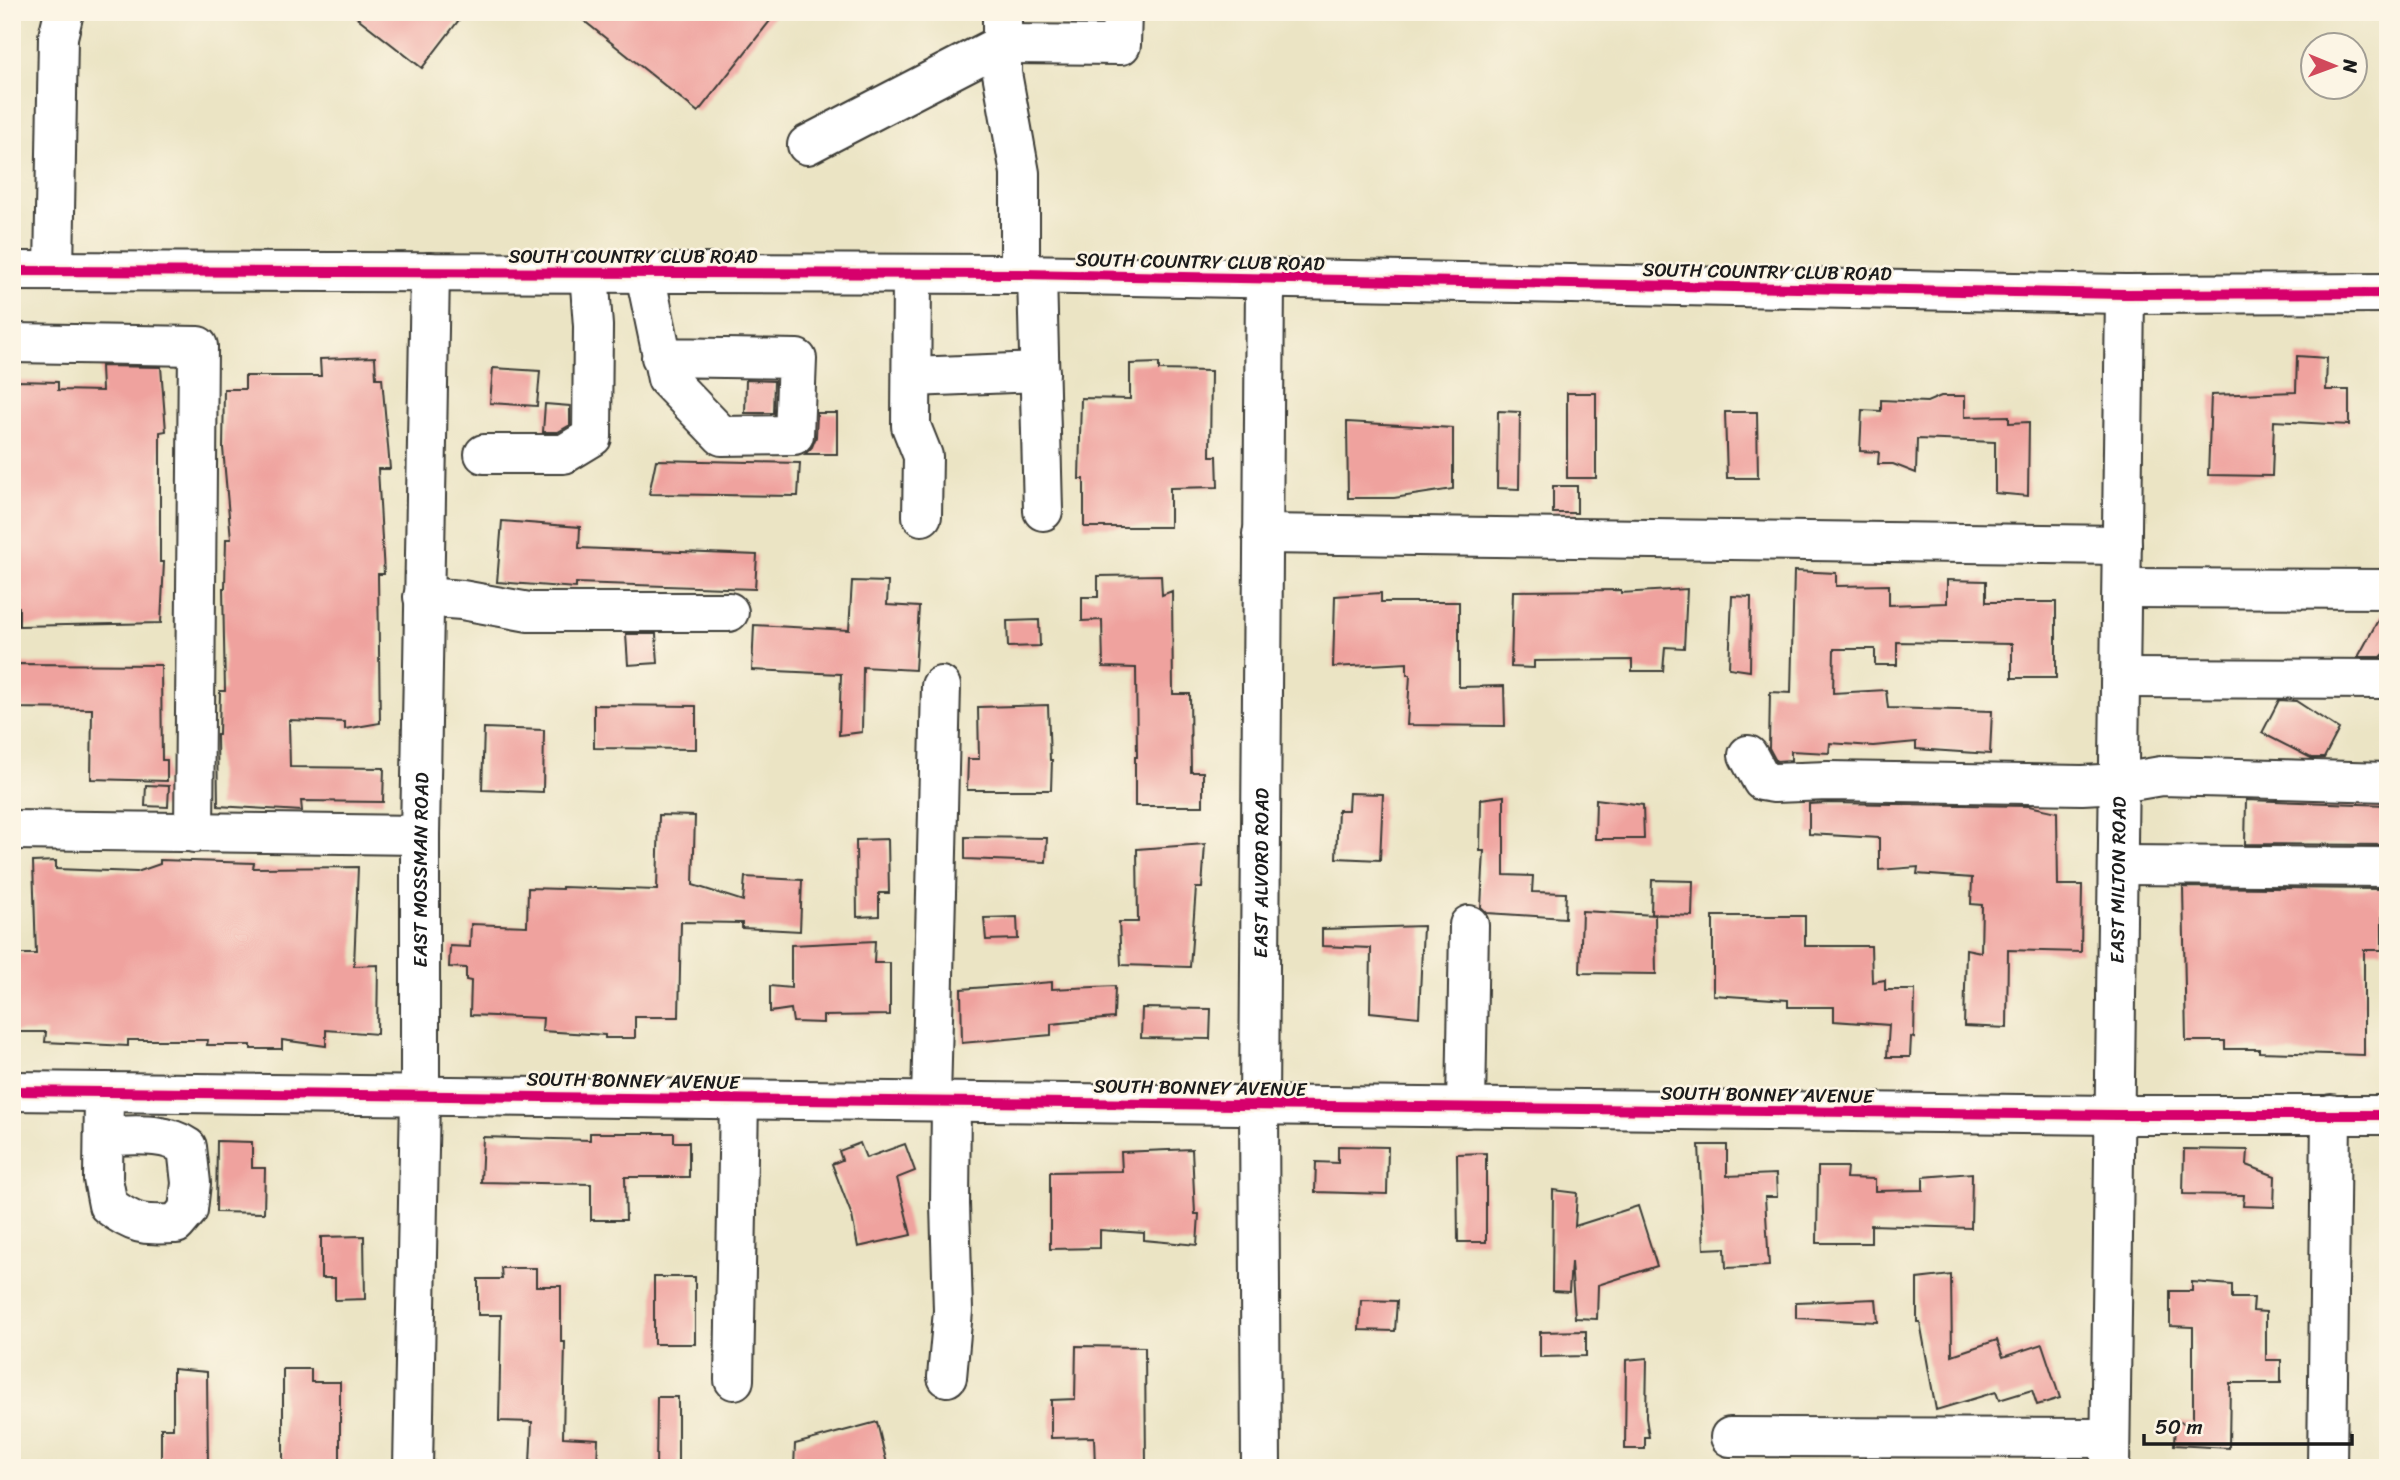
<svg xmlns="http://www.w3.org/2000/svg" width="2400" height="1480" font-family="Sriracha,sans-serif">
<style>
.building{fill:#efa29e}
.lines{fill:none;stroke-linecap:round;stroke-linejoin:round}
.minor-casing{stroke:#3b3a35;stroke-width:42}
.minor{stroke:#fff;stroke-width:38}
.cycleway-casing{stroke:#fcf5e5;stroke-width:15}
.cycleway{stroke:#d6006c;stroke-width:10}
.labels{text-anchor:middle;stroke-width:5;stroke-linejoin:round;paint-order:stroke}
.street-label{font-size:19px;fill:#1c1c1c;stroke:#fcf5e5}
</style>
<rect width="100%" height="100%" fill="#fcf5e5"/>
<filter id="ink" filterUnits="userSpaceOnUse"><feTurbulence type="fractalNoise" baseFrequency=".0143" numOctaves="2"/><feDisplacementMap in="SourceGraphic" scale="14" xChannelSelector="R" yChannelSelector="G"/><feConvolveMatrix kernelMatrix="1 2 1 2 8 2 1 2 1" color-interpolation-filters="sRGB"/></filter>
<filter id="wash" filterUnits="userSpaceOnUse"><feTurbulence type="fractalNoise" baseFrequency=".00686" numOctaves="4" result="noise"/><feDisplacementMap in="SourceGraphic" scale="28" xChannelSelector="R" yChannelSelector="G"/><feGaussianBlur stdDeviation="1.57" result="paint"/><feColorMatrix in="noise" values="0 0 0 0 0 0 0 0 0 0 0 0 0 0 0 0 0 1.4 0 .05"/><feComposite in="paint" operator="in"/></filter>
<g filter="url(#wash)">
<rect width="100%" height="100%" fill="#ebe4c4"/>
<g id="blocks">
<path class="building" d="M350,12H465L422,68Z
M573,12H777L698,112Z
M2297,356L2327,358L2326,390H2349V425L2274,421L2272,476L2208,475L2211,395L2296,392Z
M375,357L376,378H382L390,469H378L384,574H378L380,723L345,729V722L289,720L290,767L384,768L383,802L301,801L302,811L218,806L217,735H219L220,691H225L223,588H225L226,539H231L223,448L224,389H245V376H321L320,359Z
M1159,363V370L1211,371L1210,456H1217L1218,487L1170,488V527H1084V479H1079L1081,398L1130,399V364Z
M101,366L161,367L166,431L160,432V562H164L161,623L19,626V607H12V392H18V381L58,382V390L102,391Z
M493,368L540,371L537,406L490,403Z
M746,380L774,381L773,413H745Z
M1567,393H1596V478H1567Z
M1941,396H1965V417L2009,416V423L2029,422L2028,496L1995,493V442L1917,439L1916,473L1893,464H1878L1879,452L1860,451L1862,410L1881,411V400L1927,402Z
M545,404L570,406V425L558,432H543Z
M1498,411L1520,412L1519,489L1497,488Z
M1725,412H1757L1758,478H1727Z
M817,413H837V454H805L812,447L816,437Z
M1347,422L1453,428V489L1394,498H1348Z
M656,460L800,463L798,496L649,494Z
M1553,486H1577V513H1553Z
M502,521L580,527L579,548L757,555L755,589L576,583V588L497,582Z
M1794,571L1836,573V586L1889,585V605L1947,603V580L1986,581V602H2056V678H2012V644L1897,642V665H1875V649H1834L1833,693L1886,690L1888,708L1992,711L1990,754L1916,749V742L1873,746L1830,743L1829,753L1791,751V760L1776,761L1769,748L1770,692L1791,693Z
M1161,575L1162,595L1172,591L1173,694H1190L1191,772H1203V806H1135V757H1137L1136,668L1103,667L1102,620L1082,621V597H1098V576Z
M852,581L888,582L887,605L919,607L915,670L863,667L862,732L839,735L841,674L752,670L754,625L849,630Z
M1687,589L1684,648L1665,647L1663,671H1632V660L1534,661V668L1511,667L1513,591L1621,590V593Z
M1381,593V602H1459V687L1504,686L1505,726L1407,725L1410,675H1407V663L1333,667L1335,596Z
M1732,596L1751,597L1750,671L1729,668Z
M2383,611H2388V650L2381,657H2358Z
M1039,620L1040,646L1008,647L1007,621Z
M626,634H656L658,663L628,665Z
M18,664L161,665L162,760H167V781L91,779L92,709L12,708V675H18Z
M2279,700L2296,701L2339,729L2324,758H2311L2262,733Z
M594,705L696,706V749L594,748Z
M1048,705L1050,760H1052L1051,790H967L968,759H979L978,707Z
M484,728L544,730L543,792L482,790Z
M146,785L169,786L168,807L145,806Z
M1349,793L1383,794L1380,860L1336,858L1338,810H1348Z
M1504,796V875L1533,876L1532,892L1566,893L1565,918L1487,913L1481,907L1484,851H1480L1481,799Z
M1596,799L1643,805L1644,839H1595Z
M2246,800L2388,805V845L2245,844Z
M1828,803L2029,806L2057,812L2058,885H2082L2081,952L2008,950L2007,1028L1964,1026L1966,949L1981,952L1982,905L1971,904L1972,878L1917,874L1918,867L1879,870V838L1809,834V804Z
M659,815L695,816L693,885L743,901L745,877L802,880L800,931L742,928V923L681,922L679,1017H635V1038H605V1035L542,1031L543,1018L470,1015L471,981L466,980V968L449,967L450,946L470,947L471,924L527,926L528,888L562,889V887L657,890Z
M965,837L1047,838L1046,862L965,859Z
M888,839L889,893H879V916L857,917L856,840Z
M1205,844L1202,888H1196L1190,967L1121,965L1119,922H1138L1137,849Z
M160,860L254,863L253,868L358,867L354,966L378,965L377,1034L326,1030V1046L282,1040V1049H251V1045H207L208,1040H128V1046L45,1042L46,1032H12V954H36L33,862L56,861V869L137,872L160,864Z
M1652,880L1693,881L1692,916L1651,914Z
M2183,887L2382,889V950H2364V1055L2259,1052V1049H2225V1041H2186Z
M1582,911L1655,915L1656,974L1580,973Z
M1713,916H1805V946H1871L1872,982L1885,980V990H1915L1914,1038L1911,1037L1910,1057H1887L1889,1025L1834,1021V1007H1788V1000L1713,995Z
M1017,917L1018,939L986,940L984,918Z
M1423,926L1419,1017L1370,1012L1371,948L1322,946V929Z
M875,941L874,963H890V1015L823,1016V1023L793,1022L791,1009L770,1012V986L791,988V945Z
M1052,982V989L1115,986L1114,1018L1051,1024V1035L962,1043L961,989Z
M1142,1008L1211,1009L1210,1039L1141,1038Z
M590,1133H674V1142H689V1177H625L626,1220H591V1184L481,1182L483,1137L590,1140Z
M217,1141L252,1142V1168H265L264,1213L216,1212Z
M860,1143L866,1158L905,1144L915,1171L897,1178L911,1235L858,1247L852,1216L832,1164L842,1160L839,1151Z
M1699,1145H1727V1176L1776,1174L1777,1197H1765L1769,1266L1726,1268L1725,1248L1704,1249Z
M1338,1146L1388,1147L1387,1194L1315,1192L1316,1162L1338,1163Z
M1192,1149L1195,1214H1199L1197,1245L1144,1240V1233L1100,1230V1248L1050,1249V1172L1122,1171L1121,1152Z
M2184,1149L2248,1150L2247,1165L2275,1176L2274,1207L2243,1206L2244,1195L2183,1194Z
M1486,1153V1242H1458L1457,1154Z
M1818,1167H1847L1846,1178L1875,1179V1191L1923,1190V1177L1972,1173L1971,1228L1871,1225V1243H1817Z
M1553,1190L1577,1193L1575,1226L1638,1206L1657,1266L1598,1285L1597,1319L1575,1318L1571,1262L1569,1292L1552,1291Z
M364,1236L365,1299L335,1300V1278H321V1237Z
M501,1268H536V1286H561V1342H565L563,1437L598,1439L597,1466L530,1463L532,1422L499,1421L501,1315H478V1279H502Z
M1951,1275L1952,1355L1997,1340L2003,1357L2042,1344L2060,1398L2037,1405L2032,1390L1999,1400L1996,1392L1936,1410L1920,1322H1917V1279Z
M654,1277H695V1344H654Z
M2192,1282L2232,1285V1298H2254L2253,1311L2266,1312V1360H2281V1383H2230L2229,1448L2174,1445L2175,1422L2193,1423V1327L2170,1326V1291H2192Z
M1876,1299L1878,1322L1796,1318V1302Z
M1361,1300L1397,1301L1395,1331L1359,1330Z
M1586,1331V1356L1540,1357V1332Z
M1076,1346L1145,1347L1146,1468H1095L1094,1437L1051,1438V1400L1075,1399Z
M1647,1358L1646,1418L1649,1437H1645V1449H1625L1626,1360Z
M173,1369L207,1372L208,1468H161V1428H173Z
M283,1369H311V1382H340V1468H283Z
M657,1397H678V1468H656Z
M877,1422L888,1468H794L795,1444Z"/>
</g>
</g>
<g filter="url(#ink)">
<use href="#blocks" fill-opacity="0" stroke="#3b3a35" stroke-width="2"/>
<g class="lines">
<defs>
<g id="minor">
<path d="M1002,12V73L1020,173V274"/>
<path d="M807,145L1002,44L1121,45L1122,12"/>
<path d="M12,271L1020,274L2125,294L2388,293"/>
<path d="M54,271L58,37L64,12"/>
<path d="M645,274L667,379L722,436L794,435L797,359L661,357"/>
<path d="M912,274L911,426L923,456L922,516"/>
<path d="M1037,275L1043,511"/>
<path d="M12,343L198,346L194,833"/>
<path d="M912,377L1040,372"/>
<path d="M484,454H564L592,437L593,326L589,272"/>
<path d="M1262,534L2122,545"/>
<path d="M2122,588L2388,589"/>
<path d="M423,597L462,600L529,612H729"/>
<path d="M2121,678L2388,679"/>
<path d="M1748,755L1762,781L1774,783L1828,781L2082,785L2120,783L2161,776L2388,782"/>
<path d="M12,830L420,835"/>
<path d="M2119,865L2388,867"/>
<path d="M12,1091L2116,1115H2388"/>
<path d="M104,1092L103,1179L108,1205C135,1226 144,1225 176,1224L188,1210L191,1183L187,1147C164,1131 131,1136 104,1136"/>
<path d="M931,1101L941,686"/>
<path d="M1466,1108L1469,925"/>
<path d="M947,1377L953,1311L950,1204L951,1102"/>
<path d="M734,1380L739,1099"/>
<path d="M1730,1437L2110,1438"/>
<path id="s1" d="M413,1468L420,1096V835L430,272"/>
<path id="s2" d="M1261,1468L1259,1105L1265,280"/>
<path id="s3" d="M2110,1468L2125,294"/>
<path d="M2327,1468L2331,1114"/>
</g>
</defs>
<use href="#minor" class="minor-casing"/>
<use href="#minor" class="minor"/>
<defs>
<path id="cycleway" d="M12,271L1020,274L2125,294L2388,293
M12,1091L2116,1115H2388"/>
</defs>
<use href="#cycleway" class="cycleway-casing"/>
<use href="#cycleway" class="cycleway"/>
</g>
</g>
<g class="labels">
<g class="street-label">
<text x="633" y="263">SOUTH COUNTRY CLUB ROAD</text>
<text transform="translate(1200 261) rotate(1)" y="7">SOUTH COUNTRY CLUB ROAD</text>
<text transform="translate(1767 271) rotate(1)" y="7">SOUTH COUNTRY CLUB ROAD</text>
<text dy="7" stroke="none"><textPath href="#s1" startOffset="598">EAST MOSSMAN ROAD</textPath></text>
<text dy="7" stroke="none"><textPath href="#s2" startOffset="595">EAST ALVORD ROAD</textPath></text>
<text dy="7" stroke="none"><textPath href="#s3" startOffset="588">EAST MILTON ROAD</textPath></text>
<text transform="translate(633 1080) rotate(1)" y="7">SOUTH BONNEY AVENUE</text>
<text transform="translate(1200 1087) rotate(1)" y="7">SOUTH BONNEY AVENUE</text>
<text transform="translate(1767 1094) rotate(1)" y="7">SOUTH BONNEY AVENUE</text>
</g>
</g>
<rect width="2400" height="1480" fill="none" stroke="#fcf5e5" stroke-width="42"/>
<g transform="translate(2334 66) rotate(91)"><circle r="33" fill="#fcf5e5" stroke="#a29e95" stroke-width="2"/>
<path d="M0-5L12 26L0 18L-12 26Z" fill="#d1495b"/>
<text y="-10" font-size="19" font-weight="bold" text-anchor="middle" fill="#1c1c1c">N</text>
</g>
<path d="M2144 1434v10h208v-10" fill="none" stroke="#1c1c1c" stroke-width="3.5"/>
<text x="2155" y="1434" font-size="21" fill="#1c1c1c" stroke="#fcf5e5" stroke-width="5" paint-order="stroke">50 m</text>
</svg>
